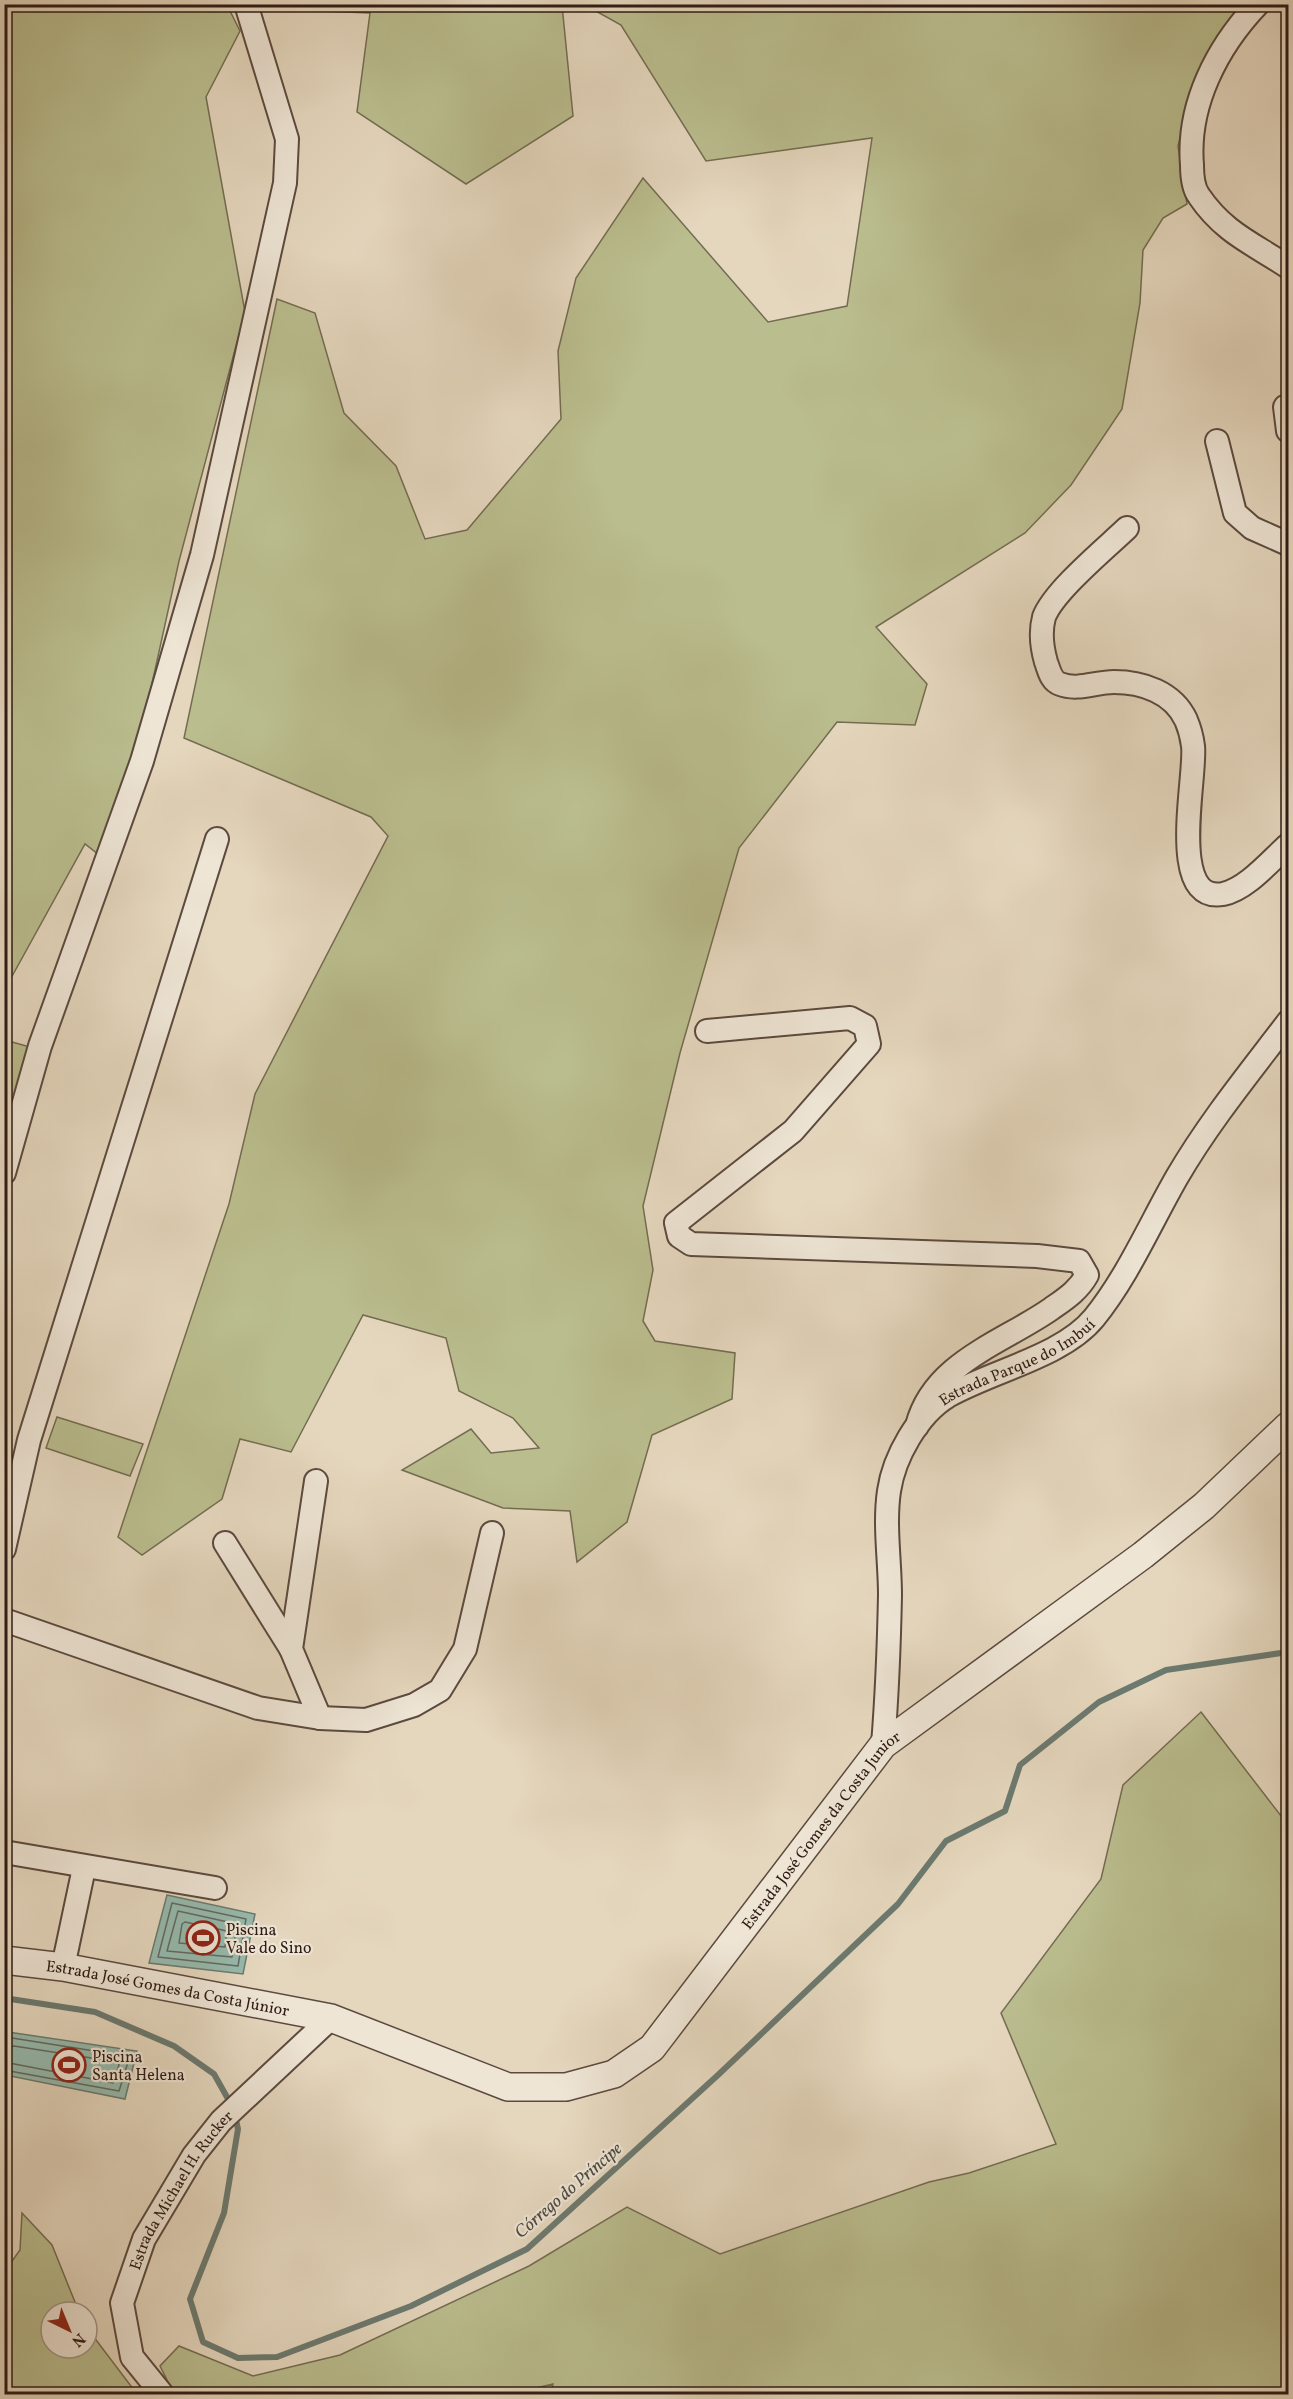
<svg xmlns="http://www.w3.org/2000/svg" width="1293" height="2399" font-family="Vollkorn,serif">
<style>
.green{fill:#babd8e;stroke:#746c52;stroke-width:1.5}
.water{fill:#96baad;stroke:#6c7a70;stroke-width:1.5}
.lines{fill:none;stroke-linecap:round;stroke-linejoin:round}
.shore{stroke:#626a61;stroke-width:1.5}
.stream{stroke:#6c7a70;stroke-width:6}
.minor-casing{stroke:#5c4a3f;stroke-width:26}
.tertiary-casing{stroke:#5c4a3f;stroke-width:30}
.minor{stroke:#eee5d5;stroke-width:22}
.tertiary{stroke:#eee5d5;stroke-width:27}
.labels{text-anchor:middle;stroke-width:4.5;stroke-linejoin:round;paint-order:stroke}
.street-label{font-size:16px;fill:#2e1b15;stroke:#eee5d5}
.poi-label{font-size:16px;fill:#2e1b15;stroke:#eee5d5;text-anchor:start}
.water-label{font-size:18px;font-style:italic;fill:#4d4b43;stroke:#eee5d5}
</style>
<rect width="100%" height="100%" fill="#e5d7be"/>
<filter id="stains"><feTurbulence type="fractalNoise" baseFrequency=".00333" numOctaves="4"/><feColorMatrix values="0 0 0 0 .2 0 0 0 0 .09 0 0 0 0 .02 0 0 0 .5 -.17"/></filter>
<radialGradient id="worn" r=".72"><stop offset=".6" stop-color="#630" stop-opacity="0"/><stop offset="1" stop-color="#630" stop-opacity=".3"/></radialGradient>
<path class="green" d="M133,4L227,5L240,31L206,97L245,312L179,561L144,720L103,858L85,844L5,989V5Z
M269,5H562L573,116L466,184L357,112L370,13L272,9Z
M585,5H1249L1223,29L1194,84L1178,146L1187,204L1163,218L1143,250L1140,303L1122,409L1071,485L1025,533L876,627L927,684L915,725L837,722L739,848L680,1053L643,1206L653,1270L643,1321L655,1341L735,1353L732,1399L652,1435L627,1522L577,1562L570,1511L503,1508L402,1470L471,1429L491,1453L539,1448L513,1418L459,1391L446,1338L363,1315L291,1452L240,1439L222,1499L142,1555L118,1537L229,1204L255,1094L388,836L371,817L184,738L277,299L315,313L344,413L396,466L425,539L467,530L561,419L558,351L576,278L643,178L768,322L847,306L872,138L706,161L621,25Z
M5,1040L30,1047L5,1137Z
M57,1417L143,1444L130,1476L46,1448Z
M1201,1712L1288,1825V2394H551L553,2384L510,2394H174L160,2366L179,2346L253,2376L340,2355L529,2266L627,2207L720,2254L929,2182L969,2173L1056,2144L1001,2013L1101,1879L1123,1785Z
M22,2213L52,2245L79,2312H51V2348H87V2328L137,2394H5V2271L20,2250Z"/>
<path class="water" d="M167,1895L255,1914L243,1974L149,1963Z
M8,2032L137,2051L125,2099L5,2075Z"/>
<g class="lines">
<path class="shore" d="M172,1903L246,1919L238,1966L158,1957Z
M178,1911L237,1924L232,1957L167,1951Z
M185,1922L227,1931L225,1947L179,1943L182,1924Z
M4,2040L12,2038L126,2056L129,2059L119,2091L4,2070
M4,2048L14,2046L117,2062L119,2065L113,2083L4,2062"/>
<path class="stream" d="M4,1998L95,2012L174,2046L214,2074L232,2106
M235,2116L238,2129L224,2213L190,2299L203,2342L238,2358L277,2357L411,2306L527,2249L718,2075L898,1904L946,1841L1005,1811L1020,1765L1099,1702L1166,1670L1288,1652"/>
<defs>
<g id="minor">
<path d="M1258,4C1217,47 1187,105 1192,165C1192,175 1193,188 1199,196C1224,233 1254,244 1288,267"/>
<path d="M1285,407L1288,431"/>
<path d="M1217,441L1235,513L1252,528L1288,544"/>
<path d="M1127,528C1105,549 1054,591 1044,617C1040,632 1042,648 1046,662C1049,670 1051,681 1060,684C1078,691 1095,682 1114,682C1142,682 1173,692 1186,720C1189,727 1192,738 1193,746C1197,774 1166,904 1223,894C1247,889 1271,860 1288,845"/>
<path d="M707,1031L850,1018L865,1026L869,1044L793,1131L676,1223L679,1236L691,1244L1037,1256L1079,1261L1087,1275C1078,1291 1065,1299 1051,1309C1002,1343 933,1363 917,1426"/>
<path d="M4,1173L40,1046L142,761L202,555L285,183L287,139L246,4"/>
<path d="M316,1481L291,1649L320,1718"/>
<path d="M225,1543L291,1649"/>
<path d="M4,1549L29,1440L217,839"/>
<path d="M4,1620L258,1708L320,1718L366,1720L414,1705L440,1690L465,1649L492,1533"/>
<path id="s1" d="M883,1745C887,1695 889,1645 890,1595C890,1561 884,1525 889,1491C894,1457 918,1414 948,1396C992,1371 1063,1356 1094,1318C1128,1276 1150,1224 1177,1177C1209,1122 1250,1072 1288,1022"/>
<path d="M4,1852L215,1888"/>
<path d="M63,1967L84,1868"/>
<path id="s2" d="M162,2394L132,2357L122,2303L144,2239L194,2155L221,2121L331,2018"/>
</g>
<g id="tertiary">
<path id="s3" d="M4,1960L63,1967L331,2018L508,2087H566L614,2074L652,2048L883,1745L1143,1555L1204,1506L1288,1426"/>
</g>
</defs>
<use href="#minor" class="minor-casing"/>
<use href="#tertiary" class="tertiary-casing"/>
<use href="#minor" class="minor"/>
<use href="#tertiary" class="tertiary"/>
</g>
<defs>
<symbol id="stadium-ring" viewBox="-11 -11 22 22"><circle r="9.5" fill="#eee5d5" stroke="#8f2418" stroke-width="1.5"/><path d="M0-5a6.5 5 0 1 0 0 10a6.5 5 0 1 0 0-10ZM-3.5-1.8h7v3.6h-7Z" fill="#8f2418"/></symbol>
</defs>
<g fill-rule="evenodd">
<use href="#stadium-ring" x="184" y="1919" width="38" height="38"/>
<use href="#stadium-ring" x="50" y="2046" width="38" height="38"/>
</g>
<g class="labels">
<g class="street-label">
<text dy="6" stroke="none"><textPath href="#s1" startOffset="446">Estrada Parque do Imbuí</textPath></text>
<text dy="6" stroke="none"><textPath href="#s3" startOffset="952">Estrada José Gomes da Costa Junior</textPath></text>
<text dy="6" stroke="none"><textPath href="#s3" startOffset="166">Estrada José Gomes da Costa Júnior</textPath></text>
<text dy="6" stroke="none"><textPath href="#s2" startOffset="231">Estrada Michael H. Rucker</textPath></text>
</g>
<g class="poi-label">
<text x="226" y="1935">Piscina<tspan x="226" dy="18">Vale do Sino</tspan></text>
<text x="92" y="2062">Piscina<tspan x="92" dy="18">Santa Helena</tspan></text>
</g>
<g class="water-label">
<text transform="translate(568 2190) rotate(-41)" y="6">Córrego do Príncipe</text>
</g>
</g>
<rect width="1293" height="2399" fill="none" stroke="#e5d7be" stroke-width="24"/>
<rect x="6" y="6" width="1281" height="2387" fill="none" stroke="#2e1b15" stroke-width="3"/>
<rect x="12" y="12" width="1269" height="2375" fill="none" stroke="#2e1b15" stroke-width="1.5"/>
<g transform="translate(69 2330) rotate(137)"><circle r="28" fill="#eee5d5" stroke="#a19488" stroke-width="1.5"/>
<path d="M0-4.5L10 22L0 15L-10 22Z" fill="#8f2418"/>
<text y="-9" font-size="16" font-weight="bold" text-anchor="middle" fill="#2e1b15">N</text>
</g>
<rect width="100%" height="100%" filter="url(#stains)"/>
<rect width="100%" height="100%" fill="url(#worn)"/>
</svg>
